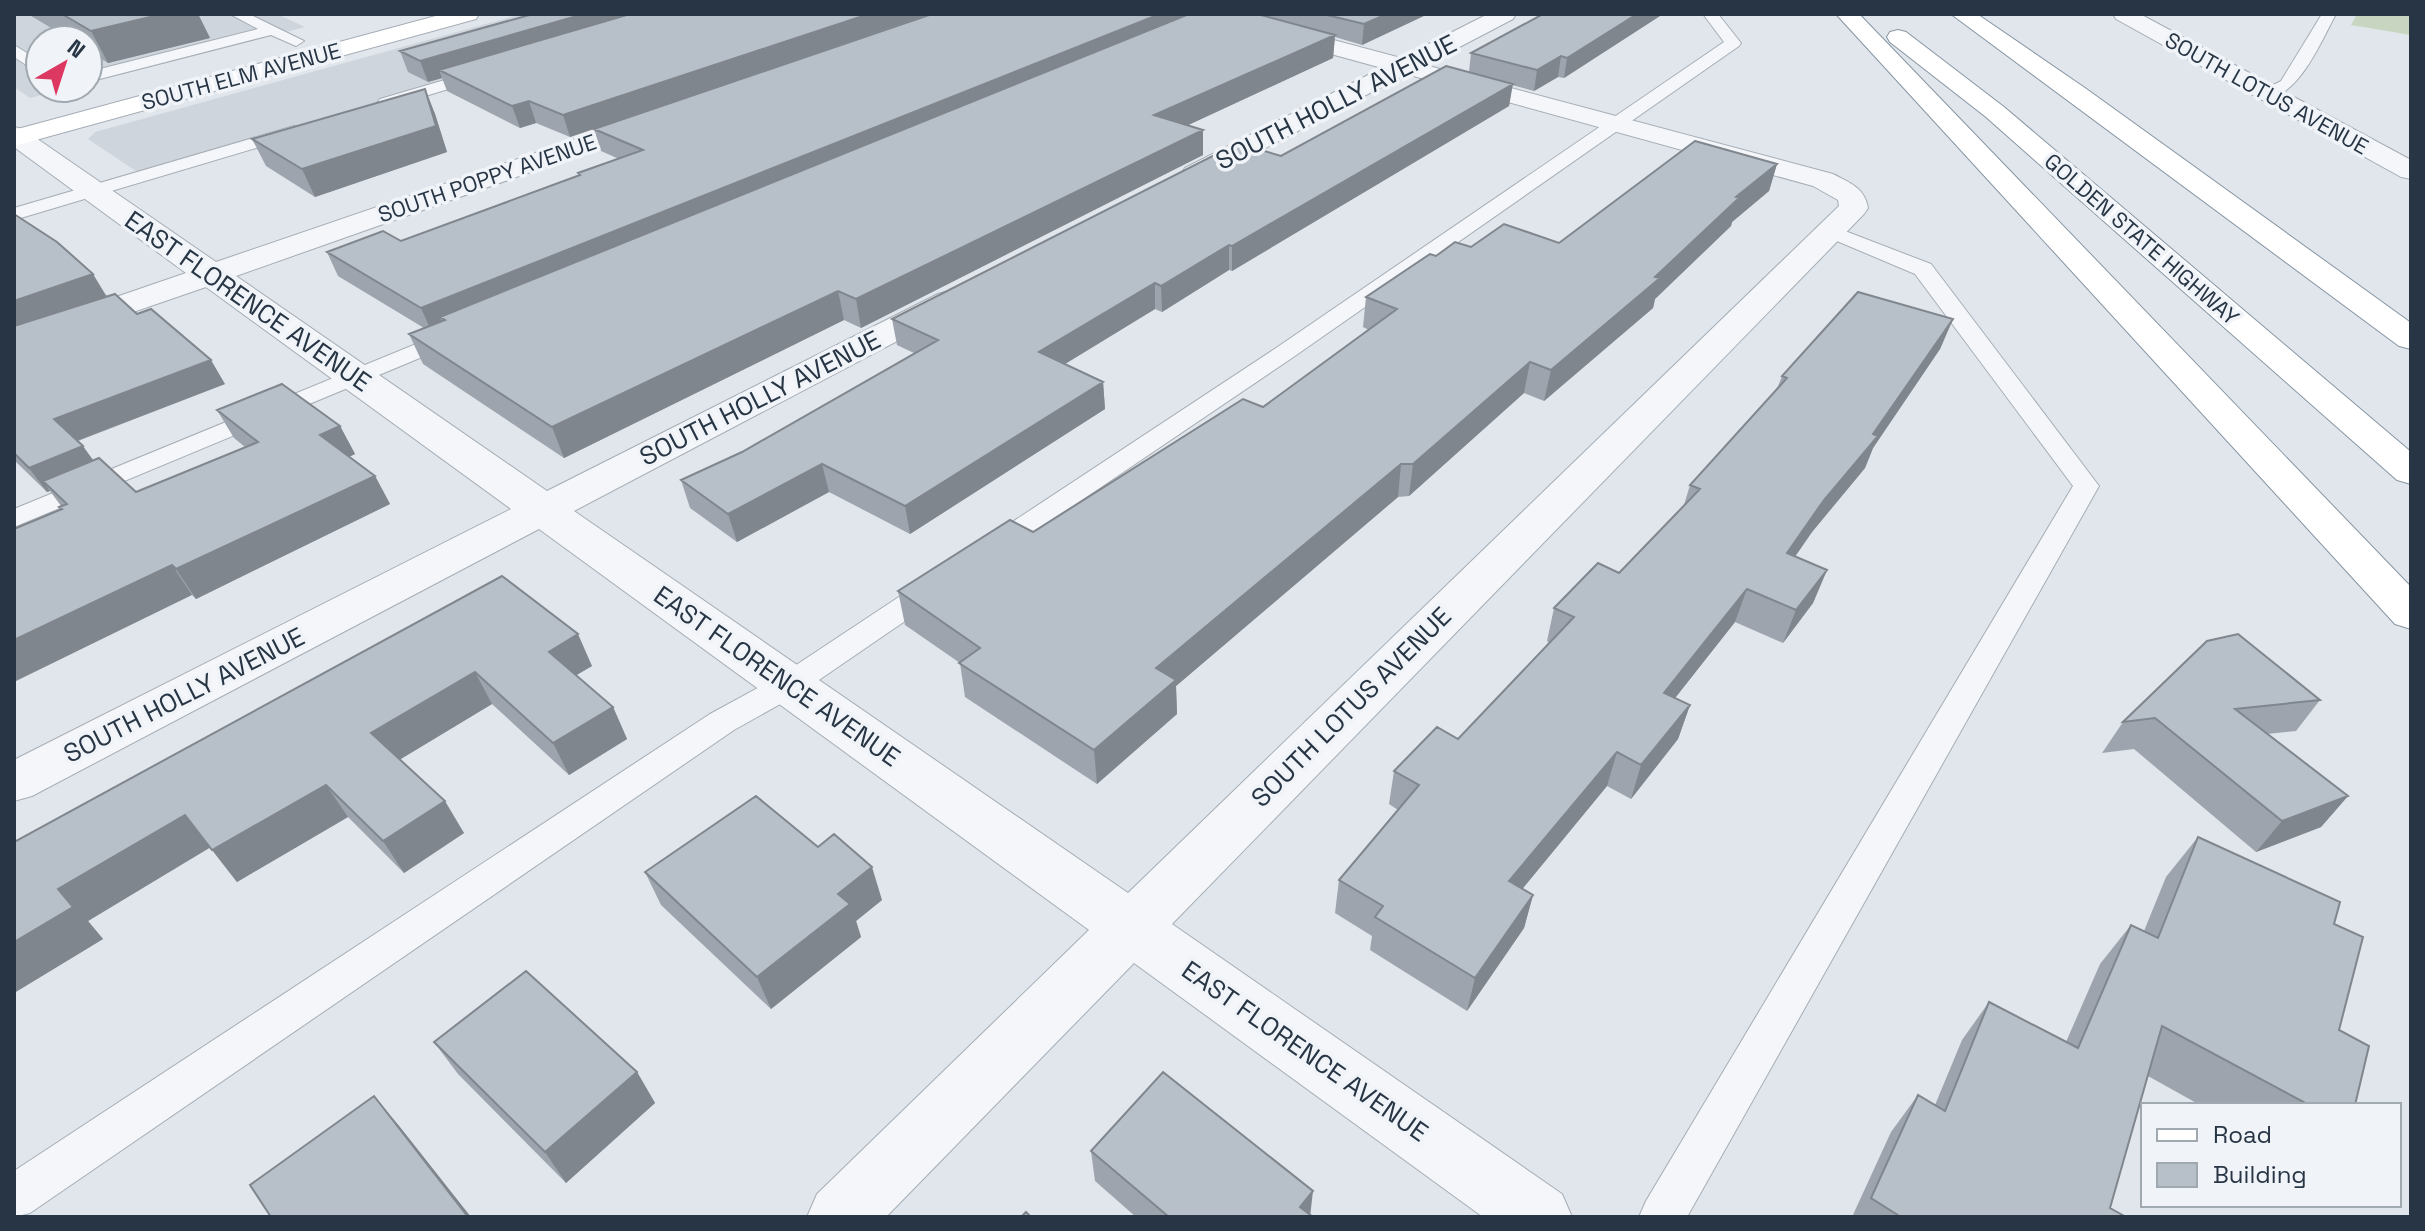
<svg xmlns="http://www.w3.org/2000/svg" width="2425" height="1231" font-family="'Space Grotesk',sans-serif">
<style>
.built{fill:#ced5dd}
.green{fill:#c8d6c1}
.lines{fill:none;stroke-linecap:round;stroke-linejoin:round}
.lane-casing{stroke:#a5adb6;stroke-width:2}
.street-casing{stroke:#a5adb6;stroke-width:2}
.secondary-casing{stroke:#a5adb6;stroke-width:2}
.highway-casing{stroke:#8695a3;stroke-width:2}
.lane{fill:#f4f6f9;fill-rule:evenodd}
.street{fill:#f4f6f9;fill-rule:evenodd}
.secondary{fill:#fff;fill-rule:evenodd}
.highway{fill:#fff;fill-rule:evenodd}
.wall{fill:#9da4ad}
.shaded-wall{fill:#80868d}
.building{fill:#b7bfc9;stroke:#80868d;stroke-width:2}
.labels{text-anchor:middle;stroke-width:7;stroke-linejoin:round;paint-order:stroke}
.far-street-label{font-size:22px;fill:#273545;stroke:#f0f4f8}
.street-label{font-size:26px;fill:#273545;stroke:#f0f4f8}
</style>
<rect width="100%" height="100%" fill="#e0e6eb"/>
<path class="built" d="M14,14H277L305,27L88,83V40H40V88H69L30,98L14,87Z
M522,14H673L139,173L88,139L95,132Z"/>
<path class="green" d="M2357,14H2411V35L2351,25Z"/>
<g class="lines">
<defs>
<path id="lane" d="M230,14H249L304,41L296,46L271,35L88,82V72L258,29Z
M1703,14H1718L1741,43L1739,46L1292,358L999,556L989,559L979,556L975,550L979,544L1276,348L1724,42Z
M2322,14H2336C2322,39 2296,105 2260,97L2258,93L2281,81Z
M14,45L40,61V74L14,57Z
M482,69L490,74L488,77L386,108L377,103L380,99Z
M294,126L300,127L303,131L300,135L14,220V208Z
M1832,226L1931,264L2099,486L1687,1217H1639L1646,1201L2073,486L1915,274L1825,236L1822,232Z
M455,328L463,330L466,335L463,340L14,527V509Z
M936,576L946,579L951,586L946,593L800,693L734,730L30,1213L14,1217V1171L710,714L778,677L926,579Z"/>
<path id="street" d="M1200,14H1236L1401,58L1488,14H1516L1513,19L1425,65L1833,174C1850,183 1865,188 1868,208L1864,214L1172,924L1562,1194L1572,1217H1483L1134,963L886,1217H807L817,1194L1089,930L539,529L32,796L14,801V760L511,509L206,287L14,353V332L186,273L14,147V127L23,129L216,262L655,112L664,115L668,120L664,125L236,276L547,491L938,294L949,291L960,294L965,301L960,308L574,511L1128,893L1839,206L1838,200L1813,186L1406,74L1205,180L1195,182L1185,180L1181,174L1185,168L1382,68L1203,19Z
M2113,14H2140L2411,160V179L2401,177L2116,19Z"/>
<path id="secondary" d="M443,14H479L476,19L14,146V130Z"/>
<path id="highway" d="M1836,14H1859L2411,587V629L2395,624Z
M1951,14H1977L2085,88L2411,323V349L2399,346Z
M1898,30L1906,32L2004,107L2411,452V484L2397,480L1986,117L1890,42L1887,37L1890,32Z"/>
</defs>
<use href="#lane" class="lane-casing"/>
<use href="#street" class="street-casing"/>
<use href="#secondary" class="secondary-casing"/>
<use href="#highway" class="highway-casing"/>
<use href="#lane" class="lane"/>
<use href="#street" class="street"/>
<use href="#secondary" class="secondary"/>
<use href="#highway" class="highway"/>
</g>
<path class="wall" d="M28,14H198L210,38L108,63L88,51V40H71Z
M932,14H1428L1362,45L1335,37L1333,58L1187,125L1203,130V155L861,328L844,320L564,458L423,364L409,334L424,328L338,276L327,252L401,241L578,176V173L619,159L601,151L594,129L570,137L536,123L520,128L447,91L442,78L428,82L408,72L400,51L701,92Z
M1543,14H1663L1564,78L1558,77L1534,91L1512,85L1509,106L1232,271L1229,270L1162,312L1155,309L1065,364L1103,382L1105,409L910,534L829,492L737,542L690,508L681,480L742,452L914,353L897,345L892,319L1281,156L1469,72L1471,53Z
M425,89L435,114L447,152L315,197L266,166L252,139Z
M1777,164L1769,191L1732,222L1731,226L1655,299L1653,308L1544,401L1524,393L1409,496L1398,497L1176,686L1177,714L1097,784L965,697L960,663L905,625L898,591L1033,532L1263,407L1369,330L1363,327L1366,297L1436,256L1471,247L1559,243Z
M14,214L107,296L137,314L225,384L78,441L93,460L136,492L245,447L234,438L217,410L340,426L355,454L349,457L375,476L390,504L196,599L192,595L61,509V506L50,491L47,492L14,460Z
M1953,319L1940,349L1873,448L1865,468L1812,532L1795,556L1827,570L1813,603L1783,643L1735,622L1675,698L1690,705L1678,739L1631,799L1607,786L1522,889L1533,895L1524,928L1467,1011L1370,950L1372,936L1335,913L1339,880L1398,810L1389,804L1394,771L1458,739L1550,643L1547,641L1554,608L1619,573L1684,505L1690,485L1777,389L1782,376Z
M502,576L592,666L576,675L613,707L627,739L569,775L492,704L400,759L464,833L404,873L348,817L237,882L210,847L88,921L103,939L14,993V842Z
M2320,700L2296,731L2267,734L2348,796L2321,827L2256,852L2134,749L2102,753L2123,722Z
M2198,837L2334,924L2339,1030L2355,1105H2200L2148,1076L2110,1208L2126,1217H1852L1891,1132L1918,1095L1935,1105L1962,1040L1989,1002L2066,1042L2100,964L2131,925L2144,931L2166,877Z
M645,872L882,900L856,921L861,937L771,1009L661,905Z
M434,1042L637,1072L655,1103L566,1183L458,1074Z
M1091,1151L1313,1217H1136L1095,1181Z"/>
<path class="shaded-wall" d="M163,14H198L210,38L108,63L91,31Z
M584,14H656L439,70L442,78L428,82L420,61Z
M869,14H930L570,137L563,115Z
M1160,14H1199L445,320L440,317L445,328L432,333L421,308Z
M1387,14H1428L1362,45L1364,24Z
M1637,14H1663L1564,78L1567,58Z
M1335,35L1333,58L1154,141V115Z
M1561,56L1558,77L1534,91L1537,70Z
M1513,84L1509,106L1232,271V246Z
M425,89L435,114L447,152L315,197L302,169Z
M529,101L536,123L520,128L512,106Z
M1203,130V155L861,328L856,299Z
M1777,164L1769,191L1732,222L1731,226L1655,299L1653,308L1544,401L1551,370L1655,277L1736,197Z
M1229,245V270L1162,312L1161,286Z
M93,274L107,297L14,329V301Z
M1155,283V309L1042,378L1039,352Z
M838,291L844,320L564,458L552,427Z
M1953,319L1940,349L1873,448L1865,468L1812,532L1775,586L1787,553L1824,500L1873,434Z
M211,360L225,384L71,443L54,419Z
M1530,362L1524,393L1409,496L1413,464Z
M1103,382L1105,409L910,534L905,506Z
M340,426L355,454L336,463L320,435Z
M83,446L100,470L43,481L50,491L47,492L29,468Z
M822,464L829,492L737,542L728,514Z
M1401,464L1398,497L1176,686L1177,714L1097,784L1094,750L1156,668Z
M375,476L390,504L196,599L176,569Z
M172,565L192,595L14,682V640Z
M1827,570L1813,603L1783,643L1796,610Z
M1747,589L1735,622L1653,726L1664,693Z
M578,634L592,666L563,683L549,652Z
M475,672L492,704L391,765L371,733Z
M1690,705L1678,739L1631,799L1641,765Z
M613,707L627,739L569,775L553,743Z
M1617,752L1607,786L1501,915L1509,881Z
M326,785L348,817L237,882L212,850Z
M2348,796L2321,827L2256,852L2282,821Z
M445,801L464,833L404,873L383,841Z
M185,815L211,847L88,921L103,939L14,993V942L58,889Z
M872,867L882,900L856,921L861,937L771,1009L757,977L838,894Z
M1533,895L1524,928L1467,1011L1475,978Z
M637,1072L655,1103L566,1183L545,1152Z
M374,1096L400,1127L471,1217H468Z
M1313,1191L1310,1217L1300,1207Z"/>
<path class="building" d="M62,14H163L91,31Z
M533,14H584L420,61L400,51Z
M630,14H869L563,115L529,101L512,106L439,70Z
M932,14H1160L421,308L327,252L383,231L401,241L580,175L578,173L643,150L594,129Z
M1189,14H1257L1335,35L1154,115L1203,130L856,299L838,291L552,427L409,334L445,320L440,317Z
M1323,14H1387L1364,24Z
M1543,14H1637L1567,58L1561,56L1537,70L1471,53Z
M1446,66L1513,84L1232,246L1229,245L1161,286L1155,283L1039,352L1103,382L905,506L822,464L728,514L681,480L742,452L938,340L892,319L1238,143L1281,156Z
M425,89L436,126L302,169L252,139Z
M1695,141L1777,164L1736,197L1739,198L1655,277L1660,278L1551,370L1530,362L1413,464H1401L1156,668L1176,680L1094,750L959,663L980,648L898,591L1010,520L1033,532L1243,399L1263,407L1397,309L1366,297L1430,254L1436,256L1455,242L1471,247L1504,224L1559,243Z
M14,214L57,242L93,274L14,301Z
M1858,292L1953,319L1873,434L1878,436L1824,500L1787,553L1827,570L1796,610L1747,589L1664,693L1690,705L1641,765L1617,752L1509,881L1533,895L1475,978L1375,917L1383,906L1339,880L1419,785L1394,771L1437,727L1458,739L1574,617L1554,608L1598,563L1619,573L1700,489L1690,485L1787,378L1782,376Z
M115,294L137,314L151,309L211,360L54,419L83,446L29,468L14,453V326Z
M282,384L340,426L320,435L375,476L176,569L172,565L14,640V529L62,509L59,507L67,504L43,481L99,458L136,492L258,442L217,410Z
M502,576L578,634L549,652L613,707L553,743L475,672L371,733L445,801L383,841L326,785L212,850L185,815L58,889L73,907L14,942V842Z
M2238,634L2320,700L2235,709L2348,796L2282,821L2155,718L2123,722L2207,641Z
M756,796L818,847L834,834L872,867L838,894L850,904L757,977L645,872Z
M2198,837L2340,902L2334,924L2363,937L2339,1030L2369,1046L2355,1105H2309L2162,1026L2110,1208L2126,1217H1901L1871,1198L1918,1095L1945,1111L1989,1002L2078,1048L2131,925L2158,938Z
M526,971L637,1072L545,1152L434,1042Z
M1163,1072L1313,1191L1300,1207L1313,1217H1169L1091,1151Z
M374,1096L468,1217H271L250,1185Z
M1026,1212L1031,1217H1021Z"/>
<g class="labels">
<g class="far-street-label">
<text transform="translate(241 76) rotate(-15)" y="8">SOUTH ELM AVENUE</text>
<text transform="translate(2267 93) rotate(29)" y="8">SOUTH LOTUS AVENUE</text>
<text transform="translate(487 178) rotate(-19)" y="8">SOUTH POPPY AVENUE</text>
<text transform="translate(2142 239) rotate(41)" y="8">GOLDEN STATE HIGHWAY</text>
</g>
<g class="street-label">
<text transform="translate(1336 102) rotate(-27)" y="9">SOUTH HOLLY AVENUE</text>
<text transform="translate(248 301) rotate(35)" y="9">EAST FLORENCE AVENUE</text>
<text transform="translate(760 398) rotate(-27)" y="9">SOUTH HOLLY AVENUE</text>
<text transform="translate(777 676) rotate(35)" y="9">EAST FLORENCE AVENUE</text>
<text transform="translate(184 695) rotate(-27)" y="9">SOUTH HOLLY AVENUE</text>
<text transform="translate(1351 707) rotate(-45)" y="9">SOUTH LOTUS AVENUE</text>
<text transform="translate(1305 1051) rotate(35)" y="9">EAST FLORENCE AVENUE</text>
</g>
</g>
<rect width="2425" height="1231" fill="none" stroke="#273545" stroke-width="32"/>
<rect x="2141" y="1103" width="260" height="104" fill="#f0f4f8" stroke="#a0a8b0" stroke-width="2"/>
<rect x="2157" y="1129" width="40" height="12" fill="#ffffff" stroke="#a0a8b0" stroke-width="2"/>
<text x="2213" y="1143" font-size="24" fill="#273545">Road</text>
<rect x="2157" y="1163" width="40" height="24" fill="#b7bfc9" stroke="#a0a8b0" stroke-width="2"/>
<text x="2213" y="1183" font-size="24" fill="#273545">Building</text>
<g transform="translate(64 64) rotate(39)"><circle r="38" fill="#f0f4f8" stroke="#a0a8b0" stroke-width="2"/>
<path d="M0-6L14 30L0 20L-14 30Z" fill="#dd3862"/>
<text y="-12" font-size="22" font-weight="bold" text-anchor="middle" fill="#273545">N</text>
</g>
</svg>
